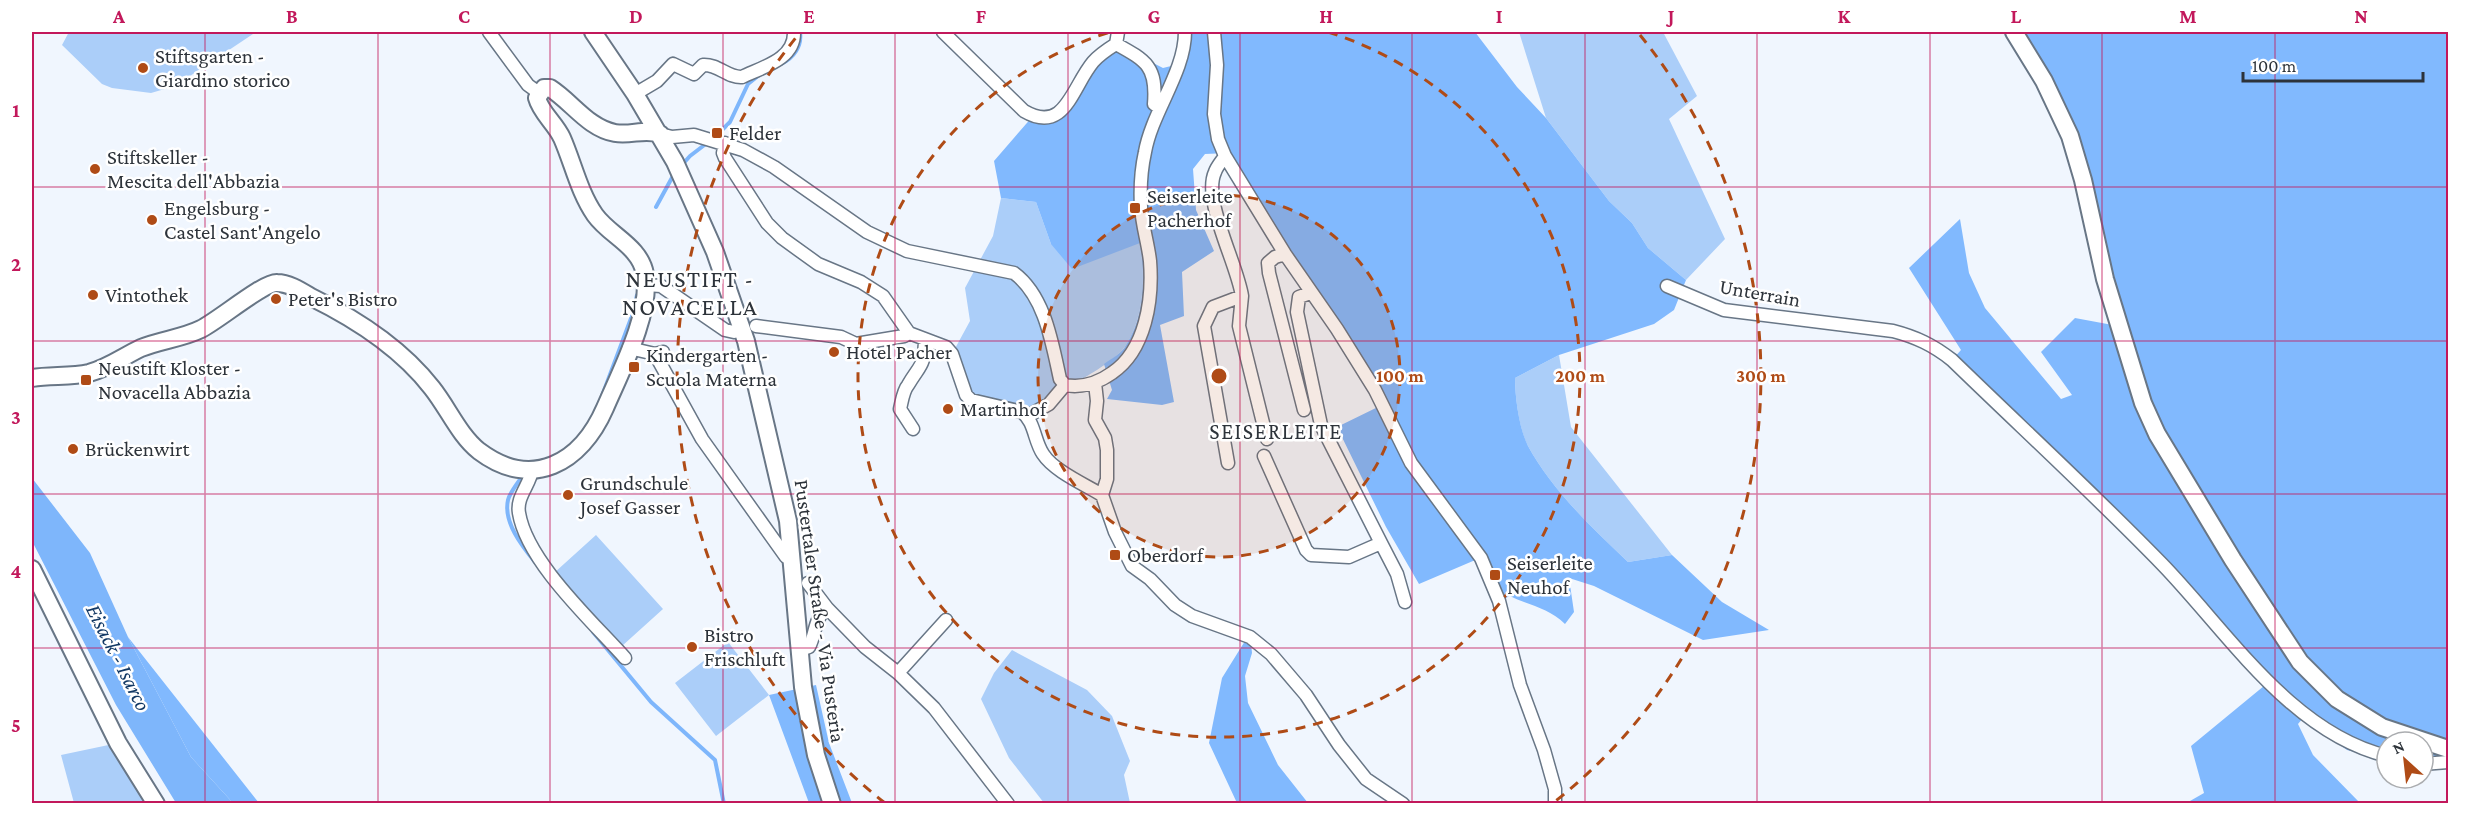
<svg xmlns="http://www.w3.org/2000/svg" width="2480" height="835" font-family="'Crimson Pro',serif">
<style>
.green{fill:#abcef9}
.forest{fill:#81b9fe}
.water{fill:#7eb6fb}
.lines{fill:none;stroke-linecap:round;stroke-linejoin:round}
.stream{stroke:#7eb6fb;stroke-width:4}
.street-casing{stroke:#687686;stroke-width:15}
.secondary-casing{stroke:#687686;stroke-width:20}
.street{stroke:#fff;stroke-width:12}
.secondary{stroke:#fff;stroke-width:16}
.grid{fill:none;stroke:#c2185b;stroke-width:1.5;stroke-opacity:0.55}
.ring{fill:none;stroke:#af4b16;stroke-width:3;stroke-dasharray:10 8}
.poi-dot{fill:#af4b16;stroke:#fff;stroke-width:2}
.labels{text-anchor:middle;stroke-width:5;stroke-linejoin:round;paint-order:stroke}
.poi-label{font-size:21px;fill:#2d333a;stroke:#fff;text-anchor:start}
.street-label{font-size:21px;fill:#2d333a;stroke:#fff}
.neighbourhood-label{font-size:22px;letter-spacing:1.5px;fill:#2d333a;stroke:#fff}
.water-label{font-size:22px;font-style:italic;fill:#123864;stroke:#fff}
.quarter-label{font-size:24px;letter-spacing:1.5px;fill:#2d333a;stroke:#fff}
.centre{fill:#af4b16;stroke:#fff;stroke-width:3}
.ring-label{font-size:18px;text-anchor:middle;font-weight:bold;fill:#af4b16;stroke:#fff;stroke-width:5;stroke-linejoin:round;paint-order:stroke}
.neatline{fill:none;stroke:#c2185b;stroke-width:2}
.grid-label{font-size:20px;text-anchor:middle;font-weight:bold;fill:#c2185b}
</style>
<rect width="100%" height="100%" fill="#f0f6fe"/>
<path class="green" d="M69,32H256L175,86L151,93L112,88L102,84L62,45Z
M1519,32H1663L1697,96L1669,119L1725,239L1686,280L1648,248L1632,223L1609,201L1546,118Z
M1001,198L1036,202L1051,244L1140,242C1145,276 1145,315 1126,345C1114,366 1046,398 1022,412L971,400L952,354L970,321L965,288L993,236Z
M1559,355L1571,427L1672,555L1628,562C1592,528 1552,490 1528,446C1519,429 1515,397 1515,378Z
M596,535L663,609L622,646L554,573Z
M728,642L769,695L716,736L675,683Z
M1012,650L1087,690L1112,716L1130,761L1124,775L1130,803H1044L1009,758L981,699L994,673Z
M118,743L156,803H74L61,755Z"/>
<path class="forest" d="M1185,32H1475L1517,87L1546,118L1609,201L1632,223L1648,248L1686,280L1674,310L1654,324L1559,355L1515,378C1515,397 1519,428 1528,446C1552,490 1592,528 1628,562L1672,555L1722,602L1769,630L1703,640L1594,586L1569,578L1574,612L1565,624C1549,608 1530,606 1510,596L1499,601L1480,558L1419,584L1386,527L1337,427L1382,405L1229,153L1205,154L1193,169L1196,210L1214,251L1182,272L1184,316L1160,325L1174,402L1162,405L1107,399L1112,390L1104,364C1111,359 1122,353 1126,345C1145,316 1145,276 1140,243L1072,269L1051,244L1036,202L1001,198L994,161L1033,116L1047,119L1094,61L1116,44L1163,68L1179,64Z
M2018,32H2448V766L2423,767V742H2387V760L2347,750L2303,718L2298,724L2313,755L2360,803H2174L2190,801L2204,793L2191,746L2270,681L1952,360L1961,350L1909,268L1960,219L1969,273L1985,308L2061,399L2072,395L2041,352L2075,318L2118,326L2083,180Z
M1250,633L1252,653L1245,676L1248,703L1278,765L1308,803H1237L1209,743L1222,678Z
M128,637L259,803H233L191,757Z
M816,685L829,743L852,803H809L769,695Z"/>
<path class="water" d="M32,478L90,553L128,637L191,757L233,803H176L116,705L32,541Z"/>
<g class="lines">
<path class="stream" d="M781,64C794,58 802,46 800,32
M713,139L730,122L748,84L758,76
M681,166L690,156L707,143
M656,207L674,174
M602,396L633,313L637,295
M523,475C518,483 510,492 508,500C503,522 522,546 535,562
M593,632L651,702L715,760L724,804"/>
<defs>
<path id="street" d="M489,32L528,85L539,93
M943,32L1024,111C1065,135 1072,87 1093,62C1099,55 1108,49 1116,44
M1118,32L1116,44C1147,61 1157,67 1154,104L1159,107
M1214,32L1217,65L1214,114L1218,139L1225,156L1285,254L1337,329L1375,390L1411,463L1481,558L1499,601L1520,685L1544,750L1555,789V804
M635,94L657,81L673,64L694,74L703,65C718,64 728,78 742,77C763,67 795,59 794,32
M660,134L672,137L694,135L743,150L774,167L867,232L907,251L1014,273C1045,296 1052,343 1060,379L1065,385C1081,388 1098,383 1112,373C1146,350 1153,299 1150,261C1148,243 1142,225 1141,207C1140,189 1141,170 1145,152C1152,112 1185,72 1185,32
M725,143L723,153L725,158L767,223L782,238L818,264L861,282L883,296L909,333L946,347L952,354L966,395L971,400L1022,412C1035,422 1034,441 1043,454C1054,471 1084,484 1102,495L1115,532L1132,566L1150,579L1175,605L1192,616L1250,637L1271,654L1306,695L1339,745L1366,779L1403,804
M1225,156C1222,161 1217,166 1215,172C1202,200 1237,263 1242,296
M1285,254L1275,257L1268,263L1269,273L1304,410
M646,285L661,286L725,330L734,332
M1667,286L1724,310L1893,331C1916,337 1933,345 1952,360C2022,428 2094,494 2162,564C2227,631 2291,733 2387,756
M756,326L841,337L856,344L904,336L909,333
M629,348L655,354L663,352
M655,354L702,439L786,557
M1095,383L1097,401L1095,420L1105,438L1107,450V479L1102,495
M1028,416L1049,404L1065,385
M913,429L900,409C902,401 903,391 908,385C921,363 924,368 925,340
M1264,456L1306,550L1311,555L1349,557L1381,543L1321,425L1297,312L1299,297L1310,293
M1228,463L1204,326L1213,307L1242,296L1239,326L1267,439
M532,470C530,485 516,497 519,513C527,562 593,622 625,658
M1381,543L1397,574L1405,602
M808,583L827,608L865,647L898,673L934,708L1008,804
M800,650L809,647C816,634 814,618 827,608
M898,673L946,620
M2423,764L2448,762"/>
<path id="secondary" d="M593,32L635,94L675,162L715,252L746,341L788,521L803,687L816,755L832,804
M2014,32L2044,81L2070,136L2083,180L2105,279L2143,403L2157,434L2233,560L2300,662L2337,699L2382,727L2448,749
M32,378C50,375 71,377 89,373C108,368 124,356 141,348C161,340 183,338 201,329C219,320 264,282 277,283C289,283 301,291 311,297C356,319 401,348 432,388C448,408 459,435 479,451C532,491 581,463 605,408C620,373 652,312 645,274C640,246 610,236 595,215C579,192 573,163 562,138C555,123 541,113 537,98L544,88H550C572,102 588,128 615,133C631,136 645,128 660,134
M32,569L118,743L156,804"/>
</defs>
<use href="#street" class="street-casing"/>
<use href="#secondary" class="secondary-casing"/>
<use href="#street" class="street"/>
<use href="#secondary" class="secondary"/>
</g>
<path class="grid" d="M205,32V804M378,32V804M550,32V804M723,32V804M895,32V804M1068,32V804M1240,32V804M1412,32V804M1585,32V804M1757,32V804M1930,32V804M2102,32V804M2275,32V804M32,187H2448M32,341H2448M32,494H2448M32,648H2448"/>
<circle cx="1219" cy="376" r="181" fill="#af4b16" fill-opacity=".12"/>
<g class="ring">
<circle cx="1219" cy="376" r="181"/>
<path d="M1328 32A361 361 0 1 1 1110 32"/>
<path d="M885 803A542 542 0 0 1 798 35M1640 35A542 542 0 0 1 1553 803"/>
</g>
<g class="poi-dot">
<circle cx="143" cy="68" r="6"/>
<rect x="711" y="127" width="12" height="12" rx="3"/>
<circle cx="95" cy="169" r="6"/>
<rect x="1129" y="202" width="12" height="12" rx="3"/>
<circle cx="152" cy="220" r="6"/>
<circle cx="93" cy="295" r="6"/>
<circle cx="276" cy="299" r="6"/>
<circle cx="834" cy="352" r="6"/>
<rect x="628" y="361" width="12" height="12" rx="3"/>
<rect x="80" y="374" width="12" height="12" rx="3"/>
<circle cx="948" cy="409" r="6"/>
<circle cx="73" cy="449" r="6"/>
<circle cx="568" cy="495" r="6"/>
<rect x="1109" y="549" width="12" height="12" rx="3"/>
<rect x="1489" y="569" width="12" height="12" rx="3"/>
<circle cx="692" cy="647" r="6"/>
</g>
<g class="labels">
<g class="poi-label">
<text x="155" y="63">Stiftsgarten -<tspan x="155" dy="24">Giardino storico</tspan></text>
<text x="729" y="140">Felder</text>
<text x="107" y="164">Stiftskeller -<tspan x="107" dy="24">Mescita dell'Abbazia</tspan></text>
<text x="1147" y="203">Seiserleite<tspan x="1147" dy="24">Pacherhof</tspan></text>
<text x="164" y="215">Engelsburg -<tspan x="164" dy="24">Castel Sant'Angelo</tspan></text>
<text x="105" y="302">Vintothek</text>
<text x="288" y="306">Peter's Bistro</text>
<text x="846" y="359">Hotel Pacher</text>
<text x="646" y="362">Kindergarten -<tspan x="646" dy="24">Scuola Materna</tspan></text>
<text x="98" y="375">Neustift Kloster -<tspan x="98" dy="24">Novacella Abbazia</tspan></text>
<text x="960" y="416">Martinhof</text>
<text x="85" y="456">Brückenwirt</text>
<text x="580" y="490">Grundschule<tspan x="580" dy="24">Josef Gasser</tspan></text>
<text x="1127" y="562">Oberdorf</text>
<text x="1507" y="570">Seiserleite<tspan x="1507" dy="24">Neuhof</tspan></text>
<text x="704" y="642">Bistro<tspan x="704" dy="24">Frischluft</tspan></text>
</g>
<g class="street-label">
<text transform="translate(1760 293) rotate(10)" y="7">Unterrain</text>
<text transform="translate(820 611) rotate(82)" y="7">Pustertaler Straße - Via Pusteria</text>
</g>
<g class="neighbourhood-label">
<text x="1276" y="439">SEISERLEITE</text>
</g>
<g class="water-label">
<text transform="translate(119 657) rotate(63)" y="8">Eisack - Isarco</text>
</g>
<g class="quarter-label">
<text x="690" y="287">NEUSTIFT -<tspan x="690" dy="28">NOVACELLA</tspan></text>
</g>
</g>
<circle cx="1219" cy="376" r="9" class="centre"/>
<g class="ring-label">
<text x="1400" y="382">100 m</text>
<text x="1580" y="382">200 m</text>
<text x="1761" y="382">300 m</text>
</g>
<rect width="2480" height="835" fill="none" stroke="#ffffff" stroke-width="66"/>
<g transform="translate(2405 760) rotate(333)"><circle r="28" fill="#ffffff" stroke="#abadb0" stroke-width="1.5"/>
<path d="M0-4.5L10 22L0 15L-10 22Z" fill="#af4b16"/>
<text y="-9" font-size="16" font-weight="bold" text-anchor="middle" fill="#2d333a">N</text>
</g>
<path d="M2243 72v9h180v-9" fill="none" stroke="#2d333a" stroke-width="3"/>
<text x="2252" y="72" font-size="18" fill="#2d333a" stroke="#ffffff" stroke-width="4.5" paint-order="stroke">100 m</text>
<rect x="33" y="33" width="2414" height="769" class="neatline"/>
<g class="grid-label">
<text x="119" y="23">A</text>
<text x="292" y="23">B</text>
<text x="464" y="23">C</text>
<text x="636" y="23">D</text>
<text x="809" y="23">E</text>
<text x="981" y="23">F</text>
<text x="1154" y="23">G</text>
<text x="1326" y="23">H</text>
<text x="1499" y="23">I</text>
<text x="1671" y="23">J</text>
<text x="1844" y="23">K</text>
<text x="2016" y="23">L</text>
<text x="2188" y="23">M</text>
<text x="2361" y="23">N</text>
<text x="16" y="117">1</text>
<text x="16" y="271">2</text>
<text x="16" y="424">3</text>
<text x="16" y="578">4</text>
<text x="16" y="732">5</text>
</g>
</svg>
